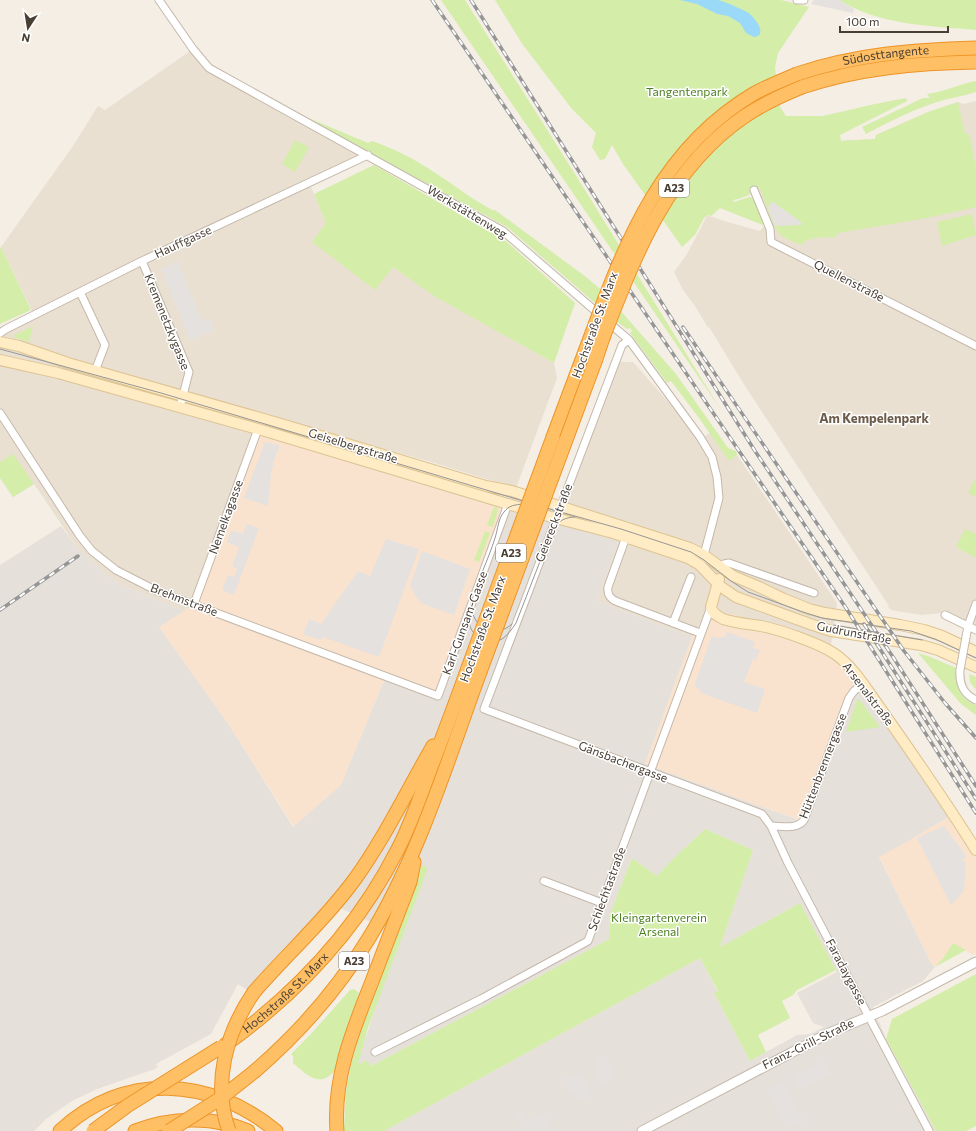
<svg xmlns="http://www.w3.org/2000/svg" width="976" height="1131" font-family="Commissioner,sans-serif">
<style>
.residential{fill:#e9e0d2}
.commercial{fill:#f9e3ce}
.industrial{fill:#e6e0da}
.green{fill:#d4eda9}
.parking{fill:#e5e1de}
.water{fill:#9bd9f8}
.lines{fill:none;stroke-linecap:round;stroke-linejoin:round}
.minor-casing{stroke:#c4b8aa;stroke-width:9}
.tertiary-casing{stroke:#c4b8aa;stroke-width:11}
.secondary-casing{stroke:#ddc392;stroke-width:12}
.motorway-casing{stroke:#ed9426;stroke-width:15}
.minor{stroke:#fff;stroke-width:7}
.tertiary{stroke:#fff;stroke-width:9}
.secondary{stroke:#ffecc4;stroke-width:10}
.motorway{stroke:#ffbf65;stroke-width:13}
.tram{stroke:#969696;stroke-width:1}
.rail-casing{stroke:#969696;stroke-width:3.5}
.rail{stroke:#fff;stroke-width:2;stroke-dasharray:6;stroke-linecap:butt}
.minor-bridge-casing{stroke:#c4b8aa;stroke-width:9;stroke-linecap:butt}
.motorway-bridge-casing{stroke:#ed9426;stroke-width:15;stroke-linecap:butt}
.minor-bridge{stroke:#fff;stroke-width:7}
.motorway-bridge{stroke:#ffbf65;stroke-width:13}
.labels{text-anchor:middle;stroke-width:3;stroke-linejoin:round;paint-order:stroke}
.shield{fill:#fff;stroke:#7f7871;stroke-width:1}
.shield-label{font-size:11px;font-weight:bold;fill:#483e34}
.street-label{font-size:12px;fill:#483e34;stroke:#fff}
.park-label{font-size:12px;fill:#4c7f21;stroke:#fff}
.neighbourhood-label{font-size:13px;font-weight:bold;fill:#6b5b4a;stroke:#fff}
</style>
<rect width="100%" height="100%" fill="#f4eee5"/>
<path class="residential" d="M193,49L200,59L368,155L309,182L326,223L313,242L393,267L435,296L554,363L557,378L516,488L428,461L287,422L258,429L194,604L184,611L122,586L102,572L78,549L34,484L13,497L0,478V333L34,315L1,247L73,146L98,106L105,110Z
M976,101V630L941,613L921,615L891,610L888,607L889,606L826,510L745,386L709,327L708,328L695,306L683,290L674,272L687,254L707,216H709L731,223L760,231L765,225L752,194L759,186L835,141L875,139L876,135L928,112L958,102L963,104Z
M613,360L624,362H633L678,413L685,409L703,437L710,433L729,460L737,455L837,603L831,645L809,638L723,619L700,623L692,637L596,601L619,541L557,509Z"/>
<path class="commercial" d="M258,429L508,504L438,696L384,681L341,785L294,827L231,728L159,627L194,604Z
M732,614L766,623L831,645L867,680L850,691L805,822L645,764L692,637L700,623L723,619Z
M958,811L976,857V954L973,955L953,944L943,958L935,967L931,963L879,856L910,840Z"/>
<path class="industrial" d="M511,496L618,528L619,541L596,601L692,637L645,764L804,822L850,691L867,680L958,811L910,840L879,857L931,963L935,967L923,981L873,1007L886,1039L936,1131H384L700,958L718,992L714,993L750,1061L797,1035L810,1034L824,1027L813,1023L797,993L837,972L800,903L720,947L753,850L705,829L674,858L657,876L632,858L610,914L609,939L371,1066L357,1065L399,935L329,903L261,974L247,990L238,984L211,1034L156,1064L158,1067L155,1069L97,1089L72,1101L46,1119L34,1131H0V565L61,526L78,549L102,572L122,586L184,611L159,627L231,728L293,827L341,785L384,681L438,696Z"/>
<path class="green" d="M441,0H465L575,174L721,410Z
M495,0H781L809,7L778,53L775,67L780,107L786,116H823L875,104L906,98L907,101L840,135L841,141L875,139L876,135L928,112L958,102L965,134H969L976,167V207L927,218L838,233L835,238L833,237C822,238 809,236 801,245C795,242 786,240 781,235C770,225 766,200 759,187C751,195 744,198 733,200L734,202L750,197L754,199L764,221L763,225L720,208L711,216L708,215L704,218L695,235L682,247L623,164L612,145L605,159L600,160L592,147L596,133L572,109L523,45Z
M839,0H976V30C930,26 879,25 839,0Z
M976,81V92C963,96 950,98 937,102C912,110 889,122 866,134L862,127L923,98H930L927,94C944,92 959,84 976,81Z
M306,118L311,119L368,143L372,141C410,154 436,173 469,196C476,201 484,205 492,210H495L586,277L605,293L676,374L728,448L736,451L737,455L729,461L699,418L671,381L667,383L630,333L632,331L630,328L627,329L616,321L507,227Z
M295,140L309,147L295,172L282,164Z
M374,165L507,242L575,303L554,363L434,296L393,267L375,290L312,242L326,223L314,194Z
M972,214L976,235L942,246L937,222Z
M1,247L31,310L0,324V248Z
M33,326L29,342L13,337L14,335Z
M13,454L34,484L13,497L0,478V462Z
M976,477V497L968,493Z
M494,507L498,508V510L493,527L487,525Z
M965,529L976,534V558L956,547Z
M485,531L490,533L479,562L474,560Z
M918,653L928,656L956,668C955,685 959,698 976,705V715L961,704Z
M969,674L976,677V690L970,682Z
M859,699L880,727L846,732L857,700Z
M705,829L753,850L720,947L800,903L836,970L797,990L793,995L782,1001L790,1018L758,1035L766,1052L750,1061L714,993L718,991L700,958L384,1131H344L346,1091L352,1060L361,1030L409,902L421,865L428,868L368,1028L358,1065L367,1060L371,1066L609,939L610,914L632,858L657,876L674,858Z
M953,943L966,950L935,967L943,958Z
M976,974V1126L966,1131H936L886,1039L892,1019Z
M354,989L359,993L336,1070C333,1072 330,1076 326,1078C314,1084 302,1070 293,1063V1056L291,1054L310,1035L350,990Z"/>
<path class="parking" d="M814,0H839L854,9L853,13L811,4Z
M772,201L802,223L801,225L775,226L768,208Z
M178,261L202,321L210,318L214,330L190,340L161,269Z
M265,442L280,446L275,457L271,474L268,506L244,498Z
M247,524L259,528L234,595L222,590L228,575L234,577L237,569L232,566L239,547L227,542L231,530L243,534Z
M386,539L419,549L379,657L323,637L321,640L303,634L309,619L321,624L358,571L370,576Z
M422,551L470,569L454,615L423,604L416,597L410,586Z
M727,632L755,642L753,648L760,650L756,660L753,659L744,682L765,689L757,713L701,693L699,688L694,686L712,636L717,638L725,637Z
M944,826L966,856L962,862H966L964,891L951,905L917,838Z
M604,1055L615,1077L601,1085L594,1070L599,1067L595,1060Z
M825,1061L831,1074L800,1089L794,1077Z
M581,1072L592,1095L579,1102L573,1092L570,1093L566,1085L569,1084L564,1078L571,1075L574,1077Z
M783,1083L803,1121L788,1130L767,1091Z
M523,1113L527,1121L543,1113L552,1130L524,1131L516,1116Z"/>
<path class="water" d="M680,0C692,0 707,0 718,0C724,1 741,9 747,12C754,16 769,35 754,37L746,33L740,23L728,16L717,14L697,4Z"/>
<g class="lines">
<defs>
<path id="minor" d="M159,0L193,49L209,68L503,231L600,315
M797,0H804
M754,190L770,229L771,242L976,346
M142,261L189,372L180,407
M80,292L105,345L95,371
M608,322L629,340L700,437L712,457L717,477L719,498L704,555
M0,333L6,329L142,261L368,155
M629,340L622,345L484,709L762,814L771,826L788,863L929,1131
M0,413L80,536L92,551L116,570L155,590L438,696L508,504
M626,537L608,587C607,595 610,599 618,602L700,633
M721,569L724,564L729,563L814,593
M194,604L258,429
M945,615L976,630
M673,623L691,577
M966,637L968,626L976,604
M960,670C959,684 963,694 976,700
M771,826C782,826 797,830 804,820L849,698L854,691L863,684
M544,881L602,903
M375,1052L481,999L588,941L711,607"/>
<path id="tertiary" d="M642,1131L827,1034L882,1011L976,962"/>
<path id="secondary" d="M0,342L19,346L68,363L288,426L486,486L512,491L690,548L704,555L733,576L757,586L784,599L809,609L825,613L900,625L924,630L942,636L976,652
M0,360L58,373L258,429L548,516L613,533L688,558L700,565L720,586L736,597L810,624L831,631L921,645L938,650L976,667
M719,579L711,607C712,613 717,616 723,619C735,623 748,624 761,626C780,630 819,643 835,654C855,668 867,690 881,709C914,756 946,802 976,850"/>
<g id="motorway">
<path id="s1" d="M797,74C857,54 913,50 976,48"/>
<path d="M802,87C858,68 917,63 976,62"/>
<path d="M596,359L603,338"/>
<path d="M553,437L592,333"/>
<path d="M254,992C287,954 325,920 355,879C385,837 407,791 433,746"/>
<path id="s2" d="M225,1045C296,994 358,928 398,849C411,824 420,797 430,770C443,736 456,702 468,668"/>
<path d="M255,1071C299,1033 338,989 369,938C419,856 447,762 480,672"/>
<path d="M60,1131C124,1071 211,1077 276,1131"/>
<path d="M135,1131C171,1117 212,1116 248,1131"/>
<path d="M337,1131C333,1079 352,1032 371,984C384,950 397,916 410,882L414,862"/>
</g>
</defs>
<use href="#minor" class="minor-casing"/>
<use href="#tertiary" class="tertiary-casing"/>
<use href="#secondary" class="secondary-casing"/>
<use href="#motorway" class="motorway-casing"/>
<use href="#minor" class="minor"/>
<use href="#tertiary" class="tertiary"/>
<use href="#secondary" class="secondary"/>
<use href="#motorway" class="motorway"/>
<path class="tram" d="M0,349L161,393L550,509L621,529L691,552L704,560L731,581L748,592L803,612L822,618L911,631L935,639L976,658
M523,504C515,505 509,505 504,512C498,519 498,529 495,538C488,561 476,583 470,607C469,612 468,617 469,622C471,637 488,646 502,639C508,635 512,629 516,623L553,528C558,521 566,517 575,517
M472,610C475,630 497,638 512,624
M834,625L922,640"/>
<defs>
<path id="rail" d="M432,0L846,608L976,813
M471,0L755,451L893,657L976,786
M683,327L904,651L945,703L976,738
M0,610L78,556
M864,624L976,799"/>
</defs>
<use href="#rail" class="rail-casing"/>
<use href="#rail" class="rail"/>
<defs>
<path id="minor-bridge" d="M960,670L966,637"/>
<path id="motorway-bridge" d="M592,333C627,238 663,147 755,93C768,86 783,80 797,74
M603,338C635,255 668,168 745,116C763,104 782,95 802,87
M468,668L553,437
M480,672L596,359
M93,1131L127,1106L221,1047
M169,1131L221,1098L255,1071
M229,1131C212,1083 226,1033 254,992"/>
</defs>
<use href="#minor-bridge" class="minor-bridge-casing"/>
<use href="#motorway-bridge" class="motorway-bridge-casing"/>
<use href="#minor-bridge" class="minor-bridge"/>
<use href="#motorway-bridge" class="motorway-bridge"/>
</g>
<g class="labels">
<g class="shield">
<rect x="659" y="179" width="30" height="18" rx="3"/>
<rect x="496" y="544" width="30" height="18" rx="3"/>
<rect x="339" y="952" width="30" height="18" rx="3"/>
</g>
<g class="shield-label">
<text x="674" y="192">A23</text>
<text x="511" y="557">A23</text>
<text x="354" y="965">A23</text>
</g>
<g class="street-label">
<text dy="4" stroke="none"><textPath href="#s1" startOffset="91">Südosttangente</textPath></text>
<text transform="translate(467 212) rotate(31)" y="4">Werkstättenweg</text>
<text transform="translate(183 242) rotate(-25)" y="4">Hauffgasse</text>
<text transform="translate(849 281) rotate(27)" y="4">Quellenstraße</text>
<text transform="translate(167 322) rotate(68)" y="4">Kremenetzkygasse</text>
<text transform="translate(595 325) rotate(-70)" y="4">Hochstraße St. Marx</text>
<text transform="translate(353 446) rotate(17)" y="4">Geiselbergstraße</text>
<text transform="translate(226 517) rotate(-70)" y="4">Nemelkagasse</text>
<text transform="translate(554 523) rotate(-69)" y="4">Geiereckstraße</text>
<text transform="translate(184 600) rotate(21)" y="4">Brehmstraße</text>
<text transform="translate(465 623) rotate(-70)" y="4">Karl-Gunsam-Gasse</text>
<text transform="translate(483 629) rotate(-70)" y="4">Hochstraße St. Marx</text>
<text transform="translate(854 633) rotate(11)" y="4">Gudrunstraße</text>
<text transform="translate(868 694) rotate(53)" y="4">Arsenalstraße</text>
<text transform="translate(623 762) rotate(21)" y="4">Gänsbachergasse</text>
<text transform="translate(823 766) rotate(-69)" y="4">Hüttenbrennergasse</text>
<text transform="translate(607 889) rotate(-70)" y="4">Schlechtastraße</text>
<text transform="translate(846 972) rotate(62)" y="4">Faradaygasse</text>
<text dy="4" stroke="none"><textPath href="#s2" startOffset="80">Hochstraße St. Marx</textPath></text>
<text transform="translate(808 1044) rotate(-26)" y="4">Franz-Grill-Straße</text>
</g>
<g class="park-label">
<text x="687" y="96">Tangentenpark</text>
<text x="659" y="922">Kleingartenverein<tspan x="659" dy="14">Arsenal</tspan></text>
</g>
<g class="neighbourhood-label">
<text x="874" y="423">Am Kempelenpark</text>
</g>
</g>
<g transform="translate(28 28) rotate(192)" stroke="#ffffff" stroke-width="3" paint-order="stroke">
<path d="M0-3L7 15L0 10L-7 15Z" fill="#483e34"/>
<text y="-6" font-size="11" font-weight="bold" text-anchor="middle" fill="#483e34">N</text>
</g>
<path d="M840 26v6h108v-6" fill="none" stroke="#483e34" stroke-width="2"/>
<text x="846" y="26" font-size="12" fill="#483e34" stroke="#ffffff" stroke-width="3" paint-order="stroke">100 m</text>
</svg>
